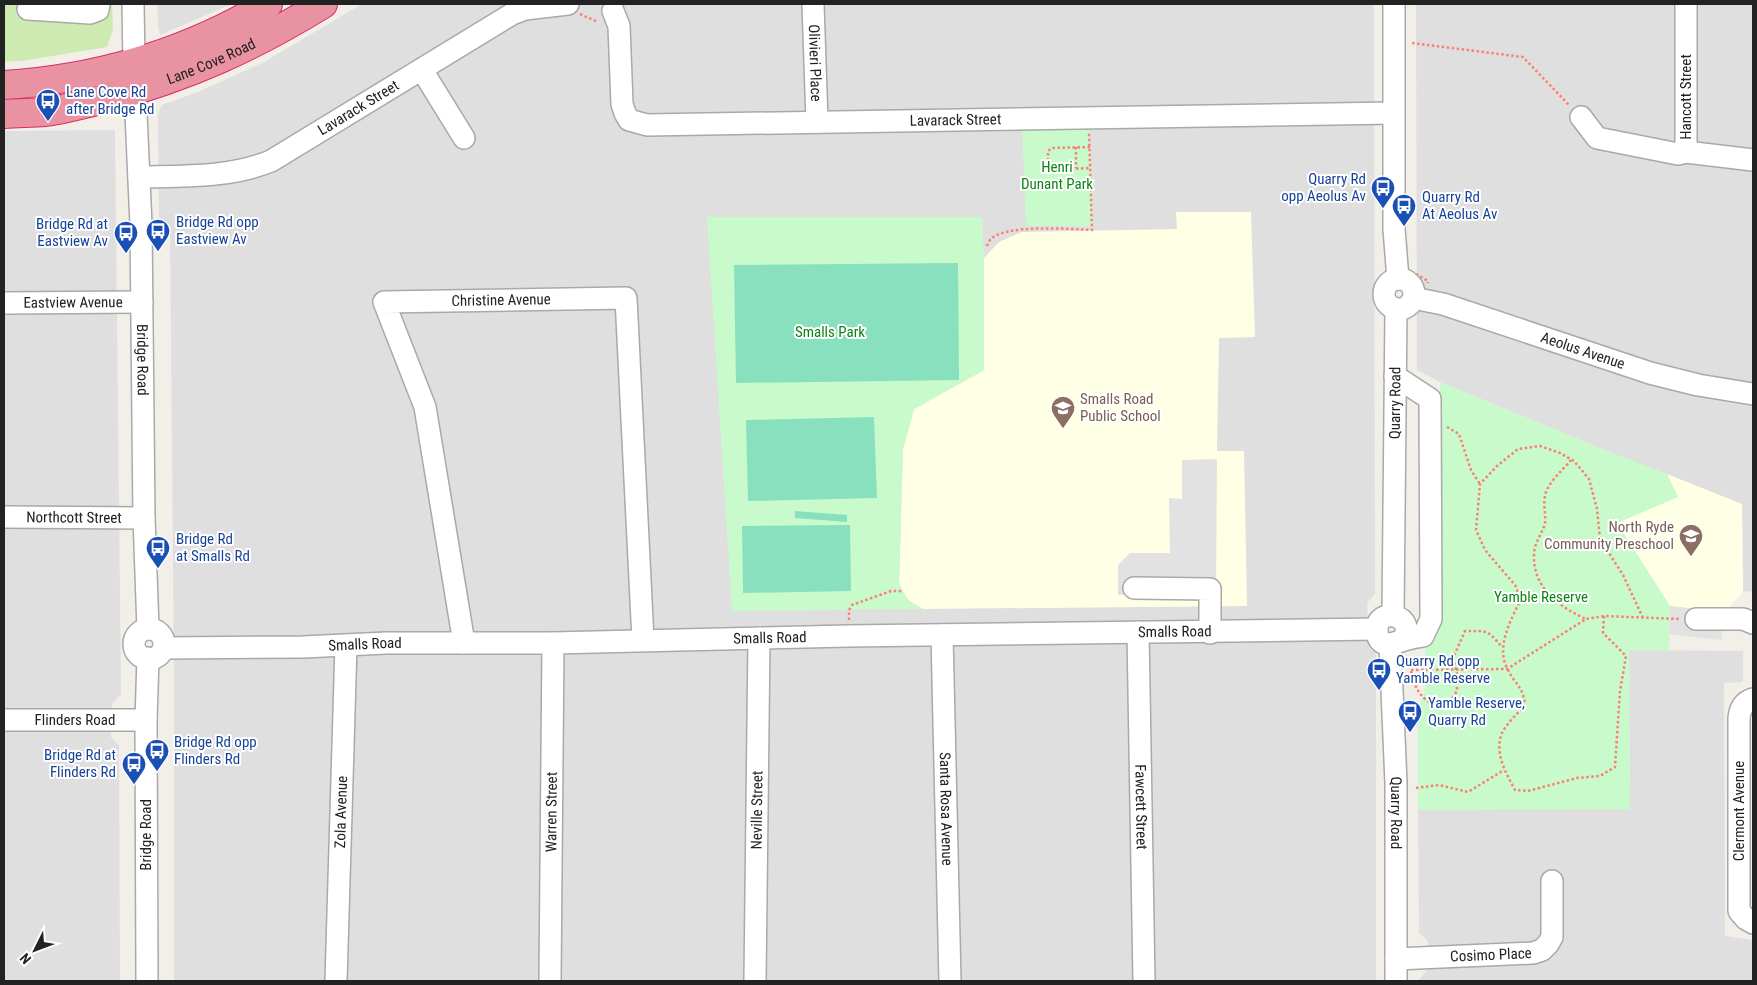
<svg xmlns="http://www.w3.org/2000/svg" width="1757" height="985" font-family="'Roboto Condensed',sans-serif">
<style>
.residential{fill:#e0dfdf}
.education{fill:#ffffe5}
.grass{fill:#cdebb0}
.park{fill:#c8facc}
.pitch{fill:#88e0be}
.parking{fill:#e2e2e2}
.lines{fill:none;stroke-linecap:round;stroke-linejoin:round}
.minor-casing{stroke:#a9a9a9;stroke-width:24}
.highway-casing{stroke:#dc2a67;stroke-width:30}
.path{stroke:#fa8072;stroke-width:2.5;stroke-dasharray:2.5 2.5;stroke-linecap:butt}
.minor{stroke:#fff;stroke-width:21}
.highway{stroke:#e892a2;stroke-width:28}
.labels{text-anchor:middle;stroke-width:4;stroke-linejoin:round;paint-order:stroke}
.street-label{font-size:15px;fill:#222;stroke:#fff}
.transit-label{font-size:15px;fill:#164399;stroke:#fff;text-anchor:start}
.park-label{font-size:15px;fill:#0c8416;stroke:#fff}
.education-label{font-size:15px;fill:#785e54;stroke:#fff;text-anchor:start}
</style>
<rect width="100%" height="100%" fill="#f2efe9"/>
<path class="residential" d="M157,4H232L160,35L158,26Z
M362,4H1374L1375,594L1367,603L1369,648L1376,654V981H174V675L170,225H159L158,113L162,105L198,92L264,62Z
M1416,4H1753V591L1743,592L1742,507L1440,382L1417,370Z
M115,130L121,694L112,704L111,737L119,745L120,981H4V131Z
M1629,650L1743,651V682L1724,683L1725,936L1753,940V981H1418L1427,970L1428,941L1419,933L1418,810L1630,808Z"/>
<path class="education" d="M1176,212H1251L1255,337L1219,338L1217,451H1244L1247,606L923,609L908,600L899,584L903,449L914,409L984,370V258L999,242L1022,232L1177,229Z
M1667,474L1742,504L1743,592L1725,612L1670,606L1617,523L1678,497Z"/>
<path class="grass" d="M4,4H112L113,29L107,47L22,61L4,62Z"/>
<path class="park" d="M1022,124L1089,125L1093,226H1026Z
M707,217H982L984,258V370L914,409L903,449L899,584L908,600L923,609L732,611Z
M1440,382L1592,445L1667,474L1678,497L1617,523L1670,606L1669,651L1629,650L1630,809L1418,810V713L1426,684L1425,652L1438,618Z"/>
<path class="pitch" d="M958,263L959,380L736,383L734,265Z
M874,417L877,498L748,501L746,420Z
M795,511L847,515V522L795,518Z
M850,525L851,591L743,593L742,526Z"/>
<path class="parking" d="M1217,459L1216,596L1118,595V565L1130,553H1170L1169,498L1182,499V460Z
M1670,606L1725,612L1721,640L1669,634Z"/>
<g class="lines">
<defs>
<g id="minor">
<path d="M133,4L134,63"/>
<path id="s1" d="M813,4L817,122"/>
<path d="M1394,4V229L1398,279"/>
<path d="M1686,4V152"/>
<path d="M28,9L90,13L98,10L99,4"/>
<path id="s2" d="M613,11L619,26L622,104L625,113L629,120L647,125L1393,113"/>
<path d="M422,70L464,138"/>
<path id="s3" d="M135,91L141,225L144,518L148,629"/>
<path d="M1581,117L1597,138L1678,154L1686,152L1753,160"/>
<path id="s4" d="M139,177C183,176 229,178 271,161L512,14L525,9L568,4"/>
<circle cx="1399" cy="294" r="15"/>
<path id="s5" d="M1413,298L1443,304L1650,373L1698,385L1753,394"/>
<path id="s6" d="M4,303L142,302"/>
<path d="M1395,376L1430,399L1431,619L1423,636C1417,637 1410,638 1404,640C1394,643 1378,650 1377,631C1375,605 1420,615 1402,641"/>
<path id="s7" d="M4,517L144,518"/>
<path d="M1134,588L1210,589V633"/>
<path id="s8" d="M1393,615L1396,309"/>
<path d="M1696,619H1743L1753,623"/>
<circle cx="149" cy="644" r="15"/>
<path id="s9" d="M1138,632L1144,981"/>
<path id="s10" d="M942,635L950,981"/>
<path id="s11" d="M464,643L425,407L384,302L626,298L643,640"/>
<path id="s12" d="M1390,644L1396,783V981"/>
<path id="s13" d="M164,648L303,647L386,643H553L848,636L1377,629"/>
<path d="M1753,699C1744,702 1740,708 1739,718V911L1746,919L1753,923"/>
<path id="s14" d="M4,720H146"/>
<path id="s15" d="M1396,959L1533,953L1542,950L1548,944L1552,937V881"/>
<path d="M147,981L146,720L148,658"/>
<path id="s16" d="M336,981L346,645"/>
<path id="s17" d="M550,981L553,643"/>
<path id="s18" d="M755,981L759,638"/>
</g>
<g id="highway">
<path d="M4,85C97,79 188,52 268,4"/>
<path id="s19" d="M4,114C18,113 32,113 45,112C67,109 88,103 108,98C188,77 253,47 323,4"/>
</g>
</defs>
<use href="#minor" class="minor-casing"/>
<use href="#highway" class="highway-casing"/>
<path class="path" d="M580,14L598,22
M1412,43L1523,57L1570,106
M1076,147V168
M1090,147L1052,148L1048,151V170L1090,168
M987,246C987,245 990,239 991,239C1006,224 1071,229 1092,230L1089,133
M1416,274L1428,281V283
M1447,427L1459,434L1471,470L1480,484
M1571,460C1563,470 1547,483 1545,496C1543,505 1546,514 1545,523C1543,533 1534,542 1534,555C1533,589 1560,607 1586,619
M1604,616L1603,633L1626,656L1620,691L1615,767L1600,776L1577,778L1528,791L1515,790C1506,773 1494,753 1502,733C1507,723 1518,713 1525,705C1523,686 1516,686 1508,670C1495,647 1511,620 1521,599L1515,585L1485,550L1476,530L1480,484L1497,466L1518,449L1540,446L1560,453L1574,461L1589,479L1597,509L1600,539L1623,575L1643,618
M849,620V610L852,605L891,591H902
M1411,670L1507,669L1586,619L1604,616L1680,619
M1411,671C1415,689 1420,698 1437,707L1448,704L1457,691V674L1453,658L1465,631C1487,631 1487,629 1502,647
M1416,788L1439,785L1468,792L1504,770"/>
<use href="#minor" class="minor"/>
<use href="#highway" class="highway"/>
</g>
<defs>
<symbol id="bus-pin" viewBox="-11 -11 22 30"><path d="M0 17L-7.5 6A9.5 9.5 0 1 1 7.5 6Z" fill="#1a4fb4" stroke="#fff"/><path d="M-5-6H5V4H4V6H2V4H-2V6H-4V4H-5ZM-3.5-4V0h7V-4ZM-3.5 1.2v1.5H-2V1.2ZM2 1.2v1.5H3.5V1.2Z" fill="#fff"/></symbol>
<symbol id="school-pin" viewBox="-11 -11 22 30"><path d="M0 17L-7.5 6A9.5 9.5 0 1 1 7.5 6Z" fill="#8d6e63" stroke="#fff"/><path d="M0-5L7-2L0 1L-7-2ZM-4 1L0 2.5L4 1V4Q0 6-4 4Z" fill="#fff"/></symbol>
</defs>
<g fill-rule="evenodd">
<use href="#bus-pin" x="34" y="87" width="28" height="38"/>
<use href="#bus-pin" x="1369" y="174" width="28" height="38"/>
<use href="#bus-pin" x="1390" y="192" width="28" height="38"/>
<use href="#bus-pin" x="144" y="217" width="28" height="38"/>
<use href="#bus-pin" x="112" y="219" width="28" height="38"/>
<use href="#school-pin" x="1049" y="394" width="28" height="38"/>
<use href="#school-pin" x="1677" y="522" width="28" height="38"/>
<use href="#bus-pin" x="144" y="534" width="28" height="38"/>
<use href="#bus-pin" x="1365" y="656" width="28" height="38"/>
<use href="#bus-pin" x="1396" y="698" width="28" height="38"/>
<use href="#bus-pin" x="143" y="737" width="28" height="38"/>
<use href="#bus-pin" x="120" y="750" width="28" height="38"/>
</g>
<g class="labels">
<g class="street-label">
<text dy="5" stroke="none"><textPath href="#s19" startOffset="215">Lane Cove Road</textPath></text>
<text dy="5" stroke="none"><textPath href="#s1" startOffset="59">Olivieri Place</textPath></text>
<text transform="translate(1686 97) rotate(-90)" y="5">Hancott Street</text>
<text dy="5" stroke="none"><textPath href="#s4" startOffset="236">Lavarack Street</textPath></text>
<text dy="5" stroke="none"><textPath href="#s2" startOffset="439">Lavarack Street</textPath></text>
<text dy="5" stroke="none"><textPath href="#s11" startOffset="469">Christine Avenue</textPath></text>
<text dy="5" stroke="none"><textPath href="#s6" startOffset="69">Eastview Avenue</textPath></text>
<text dy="5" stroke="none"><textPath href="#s5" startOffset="178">Aeolus Avenue</textPath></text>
<text dy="5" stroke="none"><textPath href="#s3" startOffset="269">Bridge Road</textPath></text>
<text dy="5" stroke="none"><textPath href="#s8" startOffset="212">Quarry Road</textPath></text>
<text dy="5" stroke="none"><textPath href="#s7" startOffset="70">Northcott Street</textPath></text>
<text dy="5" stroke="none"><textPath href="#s13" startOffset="1011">Smalls Road</textPath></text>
<text dy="5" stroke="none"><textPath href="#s13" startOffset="606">Smalls Road</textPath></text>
<text dy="5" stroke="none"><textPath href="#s13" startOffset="201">Smalls Road</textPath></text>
<text dy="5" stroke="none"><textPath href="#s14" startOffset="71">Flinders Road</textPath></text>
<text dy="5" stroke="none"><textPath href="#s9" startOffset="175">Fawcett Street</textPath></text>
<text dy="5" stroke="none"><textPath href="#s10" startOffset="174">Santa Rosa Avenue</textPath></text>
<text dy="5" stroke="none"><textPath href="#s18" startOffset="171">Neville Street</textPath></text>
<text transform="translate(1739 811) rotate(-90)" y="5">Clermont Avenue</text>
<text dy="5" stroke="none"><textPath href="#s17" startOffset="169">Warren Street</textPath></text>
<text dy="5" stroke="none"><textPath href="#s16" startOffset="169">Zola Avenue</textPath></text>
<text dy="5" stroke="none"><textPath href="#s12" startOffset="169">Quarry Road</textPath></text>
<text transform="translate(146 835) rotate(-90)" y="5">Bridge Road</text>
<text dy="5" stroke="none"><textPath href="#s15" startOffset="95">Cosimo Place</textPath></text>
</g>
<g class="transit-label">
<text x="66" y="97">Lane Cove Rd<tspan x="66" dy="17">after Bridge Rd</tspan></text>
<text x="1366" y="184" text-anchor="end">Quarry Rd<tspan x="1366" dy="17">opp Aeolus Av</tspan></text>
<text x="1422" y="202">Quarry Rd<tspan x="1422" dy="17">At Aeolus Av</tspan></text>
<text x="176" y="227">Bridge Rd opp<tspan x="176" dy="17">Eastview Av</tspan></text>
<text x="108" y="229" text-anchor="end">Bridge Rd at<tspan x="108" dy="17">Eastview Av</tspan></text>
<text x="176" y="544">Bridge Rd<tspan x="176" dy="17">at Smalls Rd</tspan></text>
<text x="1396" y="666">Quarry Rd opp<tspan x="1396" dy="17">Yamble Reserve</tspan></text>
<text x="1428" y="708">Yamble Reserve,<tspan x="1428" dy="17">Quarry Rd</tspan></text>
<text x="174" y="747">Bridge Rd opp<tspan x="174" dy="17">Flinders Rd</tspan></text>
<text x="116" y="760" text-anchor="end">Bridge Rd at<tspan x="116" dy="17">Flinders Rd</tspan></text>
</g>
<g class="park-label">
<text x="1057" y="172">Henri<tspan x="1057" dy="17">Dunant Park</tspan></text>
<text x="830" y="337">Smalls Park</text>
<text x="1541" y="602">Yamble Reserve</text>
</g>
<g class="education-label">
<text x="1080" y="404">Smalls Road<tspan x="1080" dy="17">Public School</tspan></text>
<text x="1674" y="532" text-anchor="end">North Ryde<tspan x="1674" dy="17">Community Preschool</tspan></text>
</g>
</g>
<rect width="1757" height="985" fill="none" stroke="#222222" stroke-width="10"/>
<g transform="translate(35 950) rotate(228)" stroke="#ffffff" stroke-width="4" paint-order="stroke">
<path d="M0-4L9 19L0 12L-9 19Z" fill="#222222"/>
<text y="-8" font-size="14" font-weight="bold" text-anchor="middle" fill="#222222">N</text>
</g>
</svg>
